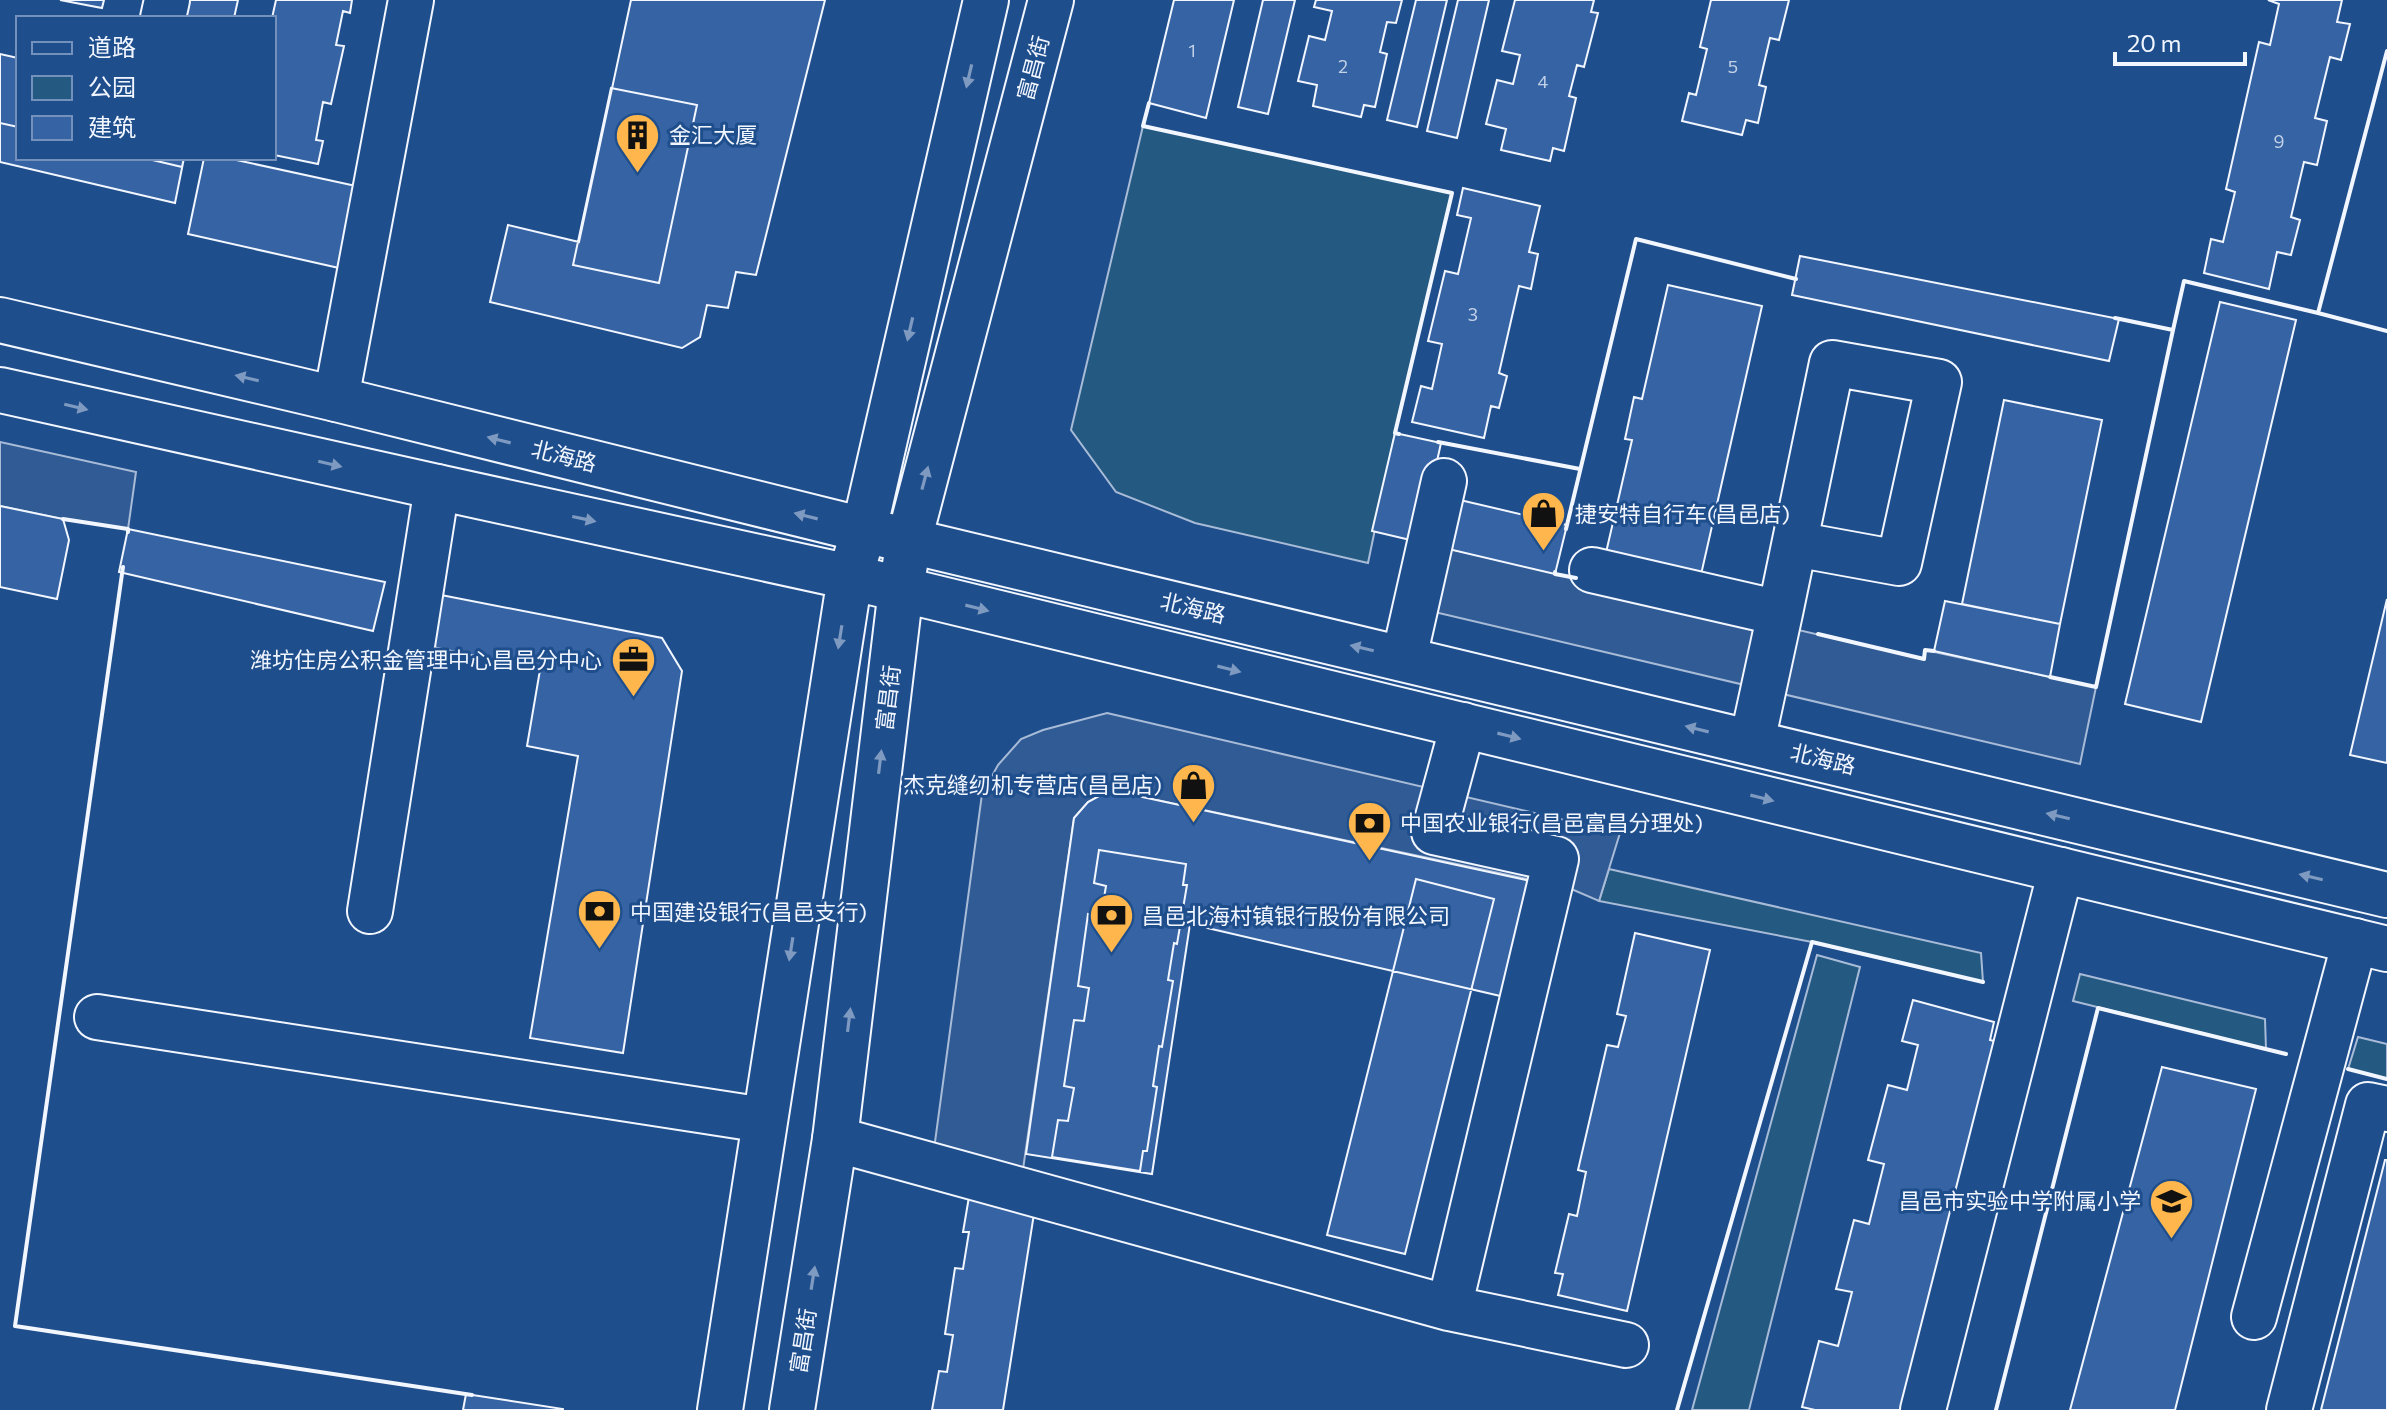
<svg xmlns="http://www.w3.org/2000/svg" width="2387" height="1410" font-family="Commissioner,'Noto Sans SC',sans-serif">
<style>
.green{fill:#245a82;stroke:#a8bbd7;stroke-width:2}
.parking{fill:#305b95;stroke:#a8bbd7;stroke-width:2}
.building{fill:#3563a3;stroke:#f2f6ff;stroke-width:2}
.lines{fill:none;stroke-linecap:round;stroke-linejoin:round}
.minor-casing{stroke:#f2f6ff;stroke-width:48}
.major-casing{stroke:#f2f6ff;stroke-width:48}
.minor{stroke:#1f4e8c;stroke-width:44}
.major{stroke:#1f4e8c;stroke-width:44}
.wall{stroke:#f2f6ff;stroke-width:4}
.oneway{fill:#7e9ac0}
.labels{text-anchor:middle;stroke-width:6;stroke-linejoin:round;paint-order:stroke}
.number-label{font-size:18px;fill:#c3d1e8}
.street-label{font-size:22px;fill:#f2f6ff;stroke:#1f4e8c}
.poi-label{font-size:22px;fill:#f2f6ff;stroke:#1f4e8c;text-anchor:start}
</style>
<rect width="100%" height="100%" fill="#1f4e8c"/>
<path class="green" d="M1143,126L1452,193L1395,433L1368,563L1195,523L1116,492L1071,430Z
M1609,869L1981,953L1983,982L1812,942L1599,901Z
M1817,955L1860,967L1749,1410H1692Z
M2080,974L2265,1019L2266,1049L2073,1001Z
M2358,1037L2387,1044V1079L2348,1069Z"/>
<path class="parking" d="M0,442L136,472L128,529L63,519L0,506Z
M1442,547L1923,659L1925,650L2096,687L2080,764L1426,610Z
M1107,713L1620,833L1599,901L1569,888L1110,790L1088,802L1074,818L1020,1190L930,1179L982,794L998,765L1021,739L1043,730Z"/>
<path class="building" d="M60,0H104L102,8Z
M186,0H238L234,18H183Z
M276,0H352L350,13L343,11L336,45L344,46L331,104L323,102L316,140L323,141L318,164L274,155V18H272Z
M631,0H825L756,275L736,272L728,308L707,305L700,337L682,348L490,302L508,225L579,242Z
M1174,0H1234L1206,118L1149,103Z
M1263,0H1295L1268,114L1238,107Z
M1316,0H1402L1396,23L1387,22L1380,52L1387,54L1375,107L1364,105L1361,117L1313,106L1317,85L1298,81L1309,36L1325,40L1332,11L1314,7Z
M1416,0H1447L1417,127L1387,120Z
M1458,0H1489L1457,138L1427,131Z
M1515,0H1594L1591,12L1598,13L1584,67L1577,65L1569,96L1576,98L1564,151L1553,148L1550,161L1501,150L1506,129L1486,124L1497,80L1513,84L1520,55L1502,51Z
M1711,0H1789L1779,40L1770,38L1759,85L1766,87L1758,123L1746,120L1742,135L1682,121L1689,93L1696,95L1707,49L1700,47Z
M2268,0H2342L2337,22L2350,24L2341,60L2330,57L2315,118L2327,121L2317,165L2304,162L2291,217L2300,220L2291,255L2277,252L2269,289L2204,273L2211,239L2223,242L2235,192L2226,189L2259,42L2270,45L2279,4Z
M0,54L18,58V158H184L175,203L0,162Z
M0,54L18,58V127L0,123Z
M611,88L697,105L659,283L573,265Z
M144,158H184L182,167Z
M204,158H227L356,186L339,268L188,234Z
M1463,188L1540,206L1529,252L1538,254L1531,289L1519,286L1499,373L1507,376L1499,408L1491,406L1484,438L1412,422L1421,386L1432,389L1442,344L1428,341L1445,271L1458,274L1471,218L1457,215Z
M1800,256L2119,319L2109,361L1792,295Z
M1668,285L1762,306L1700,579L1605,557L1632,440L1625,439L1634,397L1642,399Z
M2220,302L2296,320L2201,722L2125,704Z
M2004,400L2102,420L2060,624L1962,604Z
M1395,433L1441,443L1430,493L1567,525L1555,574L1372,531Z
M0,506L63,519L69,540L57,599L0,587Z
M128,529L385,582L373,631L119,572Z
M436,594L662,638L682,671L623,1053L530,1038L578,756L527,746L540,670L428,646Z
M2387,599V763L2350,755Z
M1945,601L2060,624L2050,677L1934,651Z
M1110,790L1535,882L1509,998L1190,924L1152,1174L1026,1154L1074,818L1088,802Z
M1099,850L1186,864L1183,885H1187L1177,944L1174,943L1168,980L1173,981L1162,1047L1159,1046L1153,1086L1157,1087L1147,1151H1143L1140,1171L1052,1157L1058,1120L1068,1121L1074,1088L1064,1086L1074,1020L1084,1021L1089,988L1078,986L1088,914L1101,916L1106,886L1094,883Z
M1416,879L1494,899L1405,1254L1327,1235Z
M1635,933L1710,950L1627,1311L1558,1295L1563,1274L1555,1273L1569,1214L1577,1216L1586,1172L1578,1170L1607,1045L1618,1047L1626,1016L1617,1014Z
M1913,1000L1994,1022L1990,1040L2002,1043L1905,1410H1815L1802,1407L1819,1341L1838,1346L1852,1292L1836,1289L1854,1220L1869,1224L1884,1164L1868,1160L1888,1085L1907,1090L1918,1045L1902,1041Z
M2162,1067L2256,1089L2175,1410H2070Z
M2385,1160H2387V1410H2321Z
M970,1191L1036,1201L1003,1410H932L939,1371L947,1372L953,1335L945,1334L955,1268L963,1269L969,1232H963Z
M466,1394L563,1409V1410H463Z"/>
<g class="lines">
<defs>
<path id="minor" d="M163,18L167,0
M336,399L411,0
M1592,570L1780,613L1832,363L1939,382L1899,563L1795,544
M1404,658L1444,481
M1752,742L1780,613
M370,911L437,487
M97,1017L764,1120
M835,1139L1449,1308L1626,1345
M1449,1308L1556,859L1434,832L1463,725
M2254,1317L2355,941
M1923,1410L2061,870
M2289,1410L2368,1105L2387,1109"/>
<path id="major" d="M0,320L336,399L864,530L2387,895
M0,390L437,487L850,577L2387,949
M720,1410L850,577L864,530L986,0
M792,1410L835,1139L901,589L909,540L1051,0"/>
</defs>
<use href="#minor" class="minor-casing"/>
<use href="#major" class="major-casing"/>
<use href="#minor" class="minor"/>
<use href="#major" class="major"/>
<path class="wall" d="M2387,51L2318,313L2387,331
M1149,103L1143,126L1452,193L1395,433L1399,434
M2173,330L2184,281L2318,313
M1438,442L1580,469
M63,519L128,529V532
M1566,529L1636,239L1796,279
M123,567L15,1326L472,1395
M1555,572V574L1576,578
M1818,634L1924,659L1925,650L1934,651
M2050,677L2096,687L2173,330L2115,318
M2348,1069L2387,1079
M1677,1410L1812,942L1983,982
M1996,1410L2098,1008L2286,1054"/>
</g>
<defs><path id="oneway-solid" d="M-6-.8H1V-3.2L6.5 0L1 3.2V.8H-6Z" transform="scale(2)"/></defs>
<g class="oneway">
<use href="#oneway-solid" transform="translate(969 76) rotate(103)"/>
<use href="#oneway-solid" transform="translate(910 329) rotate(103)"/>
<use href="#oneway-solid" transform="translate(247 378) rotate(-167)"/>
<use href="#oneway-solid" transform="translate(76 407) rotate(13)"/>
<use href="#oneway-solid" transform="translate(499 440) rotate(-166)"/>
<use href="#oneway-solid" transform="translate(330 464) rotate(13)"/>
<use href="#oneway-solid" transform="translate(925 478) rotate(-75)"/>
<use href="#oneway-solid" transform="translate(806 516) rotate(-166)"/>
<use href="#oneway-solid" transform="translate(584 519) rotate(12)"/>
<use href="#oneway-solid" transform="translate(977 608) rotate(14)"/>
<use href="#oneway-solid" transform="translate(840 637) rotate(99)"/>
<use href="#oneway-solid" transform="translate(1362 648) rotate(-167)"/>
<use href="#oneway-solid" transform="translate(1229 669) rotate(14)"/>
<use href="#oneway-solid" transform="translate(1697 729) rotate(-166)"/>
<use href="#oneway-solid" transform="translate(1509 736) rotate(14)"/>
<use href="#oneway-solid" transform="translate(880 762) rotate(-83)"/>
<use href="#oneway-solid" transform="translate(1762 798) rotate(14)"/>
<use href="#oneway-solid" transform="translate(2058 816) rotate(-167)"/>
<use href="#oneway-solid" transform="translate(2311 877) rotate(-167)"/>
<use href="#oneway-solid" transform="translate(791 949) rotate(99)"/>
<use href="#oneway-solid" transform="translate(849 1020) rotate(-83)"/>
<use href="#oneway-solid" transform="translate(813 1278) rotate(-81)"/>
</g>
<defs>
<symbol id="building-pin" viewBox="-11 -11 22 30"><path d="M0 17L-7.5 6A9.5 9.5 0 1 1 7.5 6Z" fill="#ffb74d" stroke="#1f4e8c"/><path d="M-4-6H4V6H1V3H-1V6H-4ZM-2.5-4.3h1.7v1.8h-1.7ZM.8-4.3h1.7v1.8H.8ZM-2.5-1h1.7V.8h-1.7ZM.8-1h1.7V.8H.8Z" fill="#111"/></symbol>
<symbol id="shop-pin" viewBox="-11 -11 22 30"><path d="M0 17L-7.5 6A9.5 9.5 0 1 1 7.5 6Z" fill="#ffb74d" stroke="#1f4e8c"/><path d="M-5-2.5h2.3a2.7 3.5 0 0 1 5.4 0H5L5.5 6h-11ZM-1.5-2.5h3a1.5 2.3 0 0 0-3 0Z" fill="#111"/></symbol>
<symbol id="office-pin" viewBox="-11 -11 22 30"><path d="M0 17L-7.5 6A9.5 9.5 0 1 1 7.5 6Z" fill="#ffb74d" stroke="#1f4e8c"/><path d="M-6-3h4V-5.5h4V-3h4V5H-6ZM-1-4.5V-3h2v-1.5ZM-6 0V1H6V0Z" fill="#111"/></symbol>
<symbol id="bank-pin" viewBox="-11 -11 22 30"><path d="M0 17L-7.5 6A9.5 9.5 0 1 1 7.5 6Z" fill="#ffb74d" stroke="#1f4e8c"/><path d="M-6-4H6V4H-6ZM0-2.3a2.3 2.3 0 1 0 0 4.6a2.3 2.3 0 1 0 0-4.6Z" fill="#111"/></symbol>
<symbol id="school-pin" viewBox="-11 -11 22 30"><path d="M0 17L-7.5 6A9.5 9.5 0 1 1 7.5 6Z" fill="#ffb74d" stroke="#1f4e8c"/><path d="M0-5L7-2L0 1L-7-2ZM-4 1L0 2.5L4 1V4Q0 6-4 4Z" fill="#111"/></symbol>
</defs>
<g fill-rule="evenodd">
<use href="#building-pin" x="612" y="110" width="51" height="69"/>
<use href="#shop-pin" x="1518" y="488" width="51" height="69"/>
<use href="#office-pin" x="608" y="634" width="51" height="69"/>
<use href="#shop-pin" x="1168" y="760" width="51" height="69"/>
<use href="#bank-pin" x="1344" y="798" width="51" height="69"/>
<use href="#bank-pin" x="574" y="886" width="51" height="69"/>
<use href="#bank-pin" x="1086" y="890" width="51" height="69"/>
<use href="#school-pin" x="2146" y="1176" width="51" height="69"/>
</g>
<g class="labels">
<g class="number-label">
<text x="1192" y="57">1</text>
<text x="1343" y="73">2</text>
<text x="1733" y="73">5</text>
<text x="1543" y="88">4</text>
<text x="2279" y="148">9</text>
<text x="1473" y="321">3</text>
</g>
<g class="street-label">
<text transform="translate(1033 68) rotate(-75)" y="8">富昌街</text>
<text transform="translate(564 456) rotate(14)" y="8">北海路</text>
<text transform="translate(1193 608) rotate(13)" y="8">北海路</text>
<text transform="translate(888 698) rotate(-83)" y="8">富昌街</text>
<text transform="translate(1823 759) rotate(13)" y="8">北海路</text>
<text transform="translate(803 1341) rotate(-81)" y="8">富昌街</text>
</g>
<g class="poi-label">
<text x="669" y="143">金汇大厦</text>
<text x="1575" y="522">捷安特自行车(昌邑店)</text>
<text x="602" y="668" text-anchor="end">潍坊住房公积金管理中心昌邑分中心</text>
<text x="1162" y="793" text-anchor="end">杰克缝纫机专营店(昌邑店)</text>
<text x="1400" y="831">中国农业银行(昌邑富昌分理处)</text>
<text x="630" y="920">中国建设银行(昌邑支行)</text>
<text x="1142" y="924">昌邑北海村镇银行股份有限公司</text>
<text x="2141" y="1209" text-anchor="end">昌邑市实验中学附属小学</text>
</g>
</g>
<rect x="16" y="16" width="260" height="144" fill="#1f4e8c" stroke="#7391ba" stroke-width="2"/>
<rect x="32" y="42" width="40" height="12" fill="#1f4e8c" stroke="#7391ba" stroke-width="2"/>
<text x="88" y="56" font-size="24" fill="#f2f6ff">道路</text>
<rect x="32" y="76" width="40" height="24" fill="#245a82" stroke="#7391ba" stroke-width="2"/>
<text x="88" y="96" font-size="24" fill="#f2f6ff">公园</text>
<rect x="32" y="116" width="40" height="24" fill="#3563a3" stroke="#7391ba" stroke-width="2"/>
<text x="88" y="136" font-size="24" fill="#f2f6ff">建筑</text>
<path d="M2115 52v12h130v-12" fill="none" stroke="#f2f6ff" stroke-width="4"/>
<text x="2127" y="52" font-size="24" fill="#f2f6ff" stroke="#1f4e8c" stroke-width="6" paint-order="stroke">20 m</text>
</svg>
